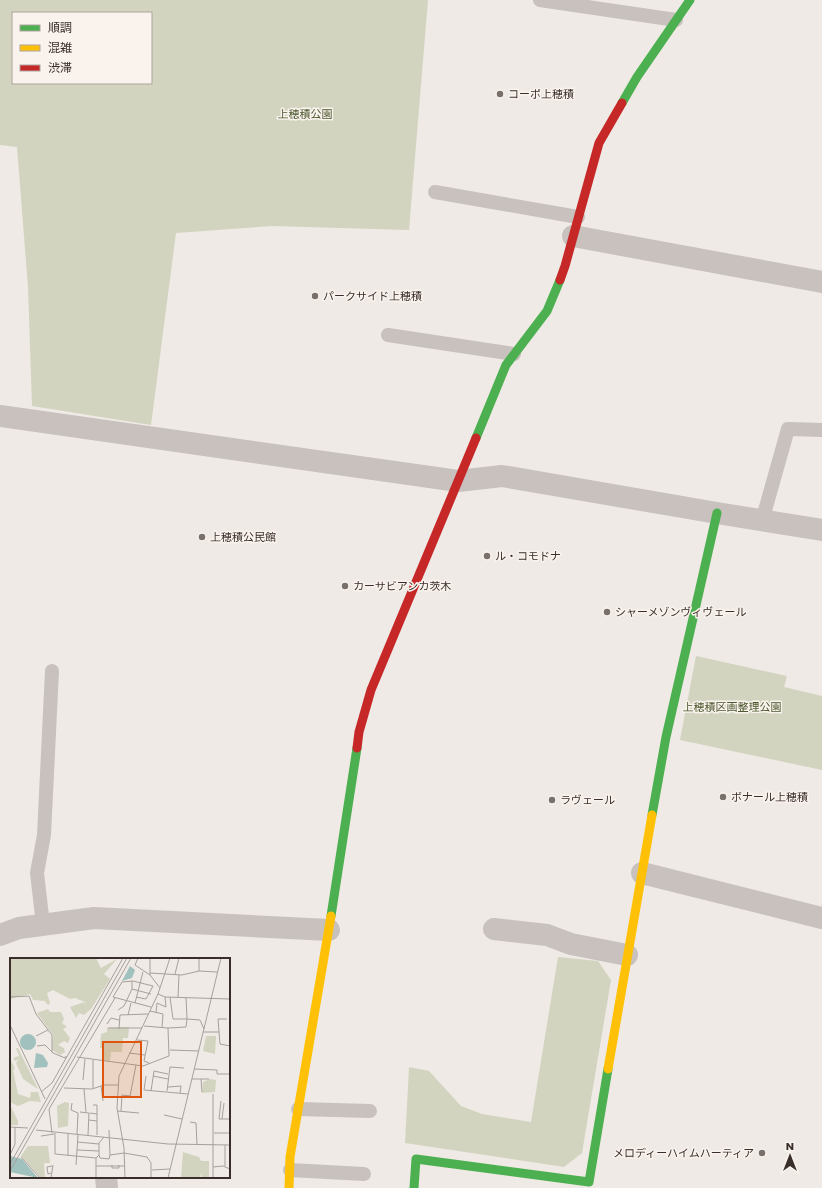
<svg xmlns="http://www.w3.org/2000/svg" width="822" height="1188" font-family="Poppins,'Noto Sans JP',sans-serif">
<style>
.green{fill:#d2d4bf;fill-rule:evenodd}
.lines{fill:none;stroke-linecap:round;stroke-linejoin:round}
.lane{stroke:#c8c1bd;stroke-width:14}
.street{stroke:#c8c1bd;stroke-width:22}
.fast{stroke:#4caf50;stroke-width:9}
.slow{stroke:#ffc107;stroke-width:9}
.jam{stroke:#c62828;stroke-width:9}
.poi-dot{fill:#79706c;stroke:#faf3ed;stroke-width:1.5}
.labels{text-anchor:middle;stroke-width:3;stroke-linejoin:round;paint-order:stroke}
.poi-label{font-size:11px;fill:#3a2e2b;stroke:#faf3ed;text-anchor:start}
.park-label{font-size:11px;fill:#4c582f;stroke:#faf3ed}
.inset-road{fill:none;stroke:#a79f9b;stroke-width:1}
.view{fill:#df570e;fill-opacity:0.15;stroke:#df570e;stroke-width:2}
.inset-edge{fill:none;stroke:#3a2e2b;stroke-width:2}
</style>
<rect width="100%" height="100%" fill="#efeae5"/>
<path class="green" d="M0,0H428L409,230L272,226L176,233L151,425L32,406L28,287L17,147L0,145ZM13,13H151V83H13Z
M696,656L787,676L784,687L822,696V770L680,740Z
M558,957L598,961L611,980L582,1153L564,1167L405,1143L409,1067L429,1071L461,1106L482,1114L531,1122Z"/>
<g class="lines">
<path class="lane" d="M540,0L676,20
M435,192L578,217
M388,335L514,354
M762,521L788,429L822,430
M43,925L37,873L44,835L52,671
M298,1109L370,1111
M290,1170L364,1174"/>
<path class="street" d="M573,236L822,282
M0,416L458,481L502,476L717,513L822,530
M642,873L822,918
M494,929L547,935L571,944L627,955
M0,935L19,928L94,918L329,930
M106,1177L107,1188"/>
<path class="fast" d="M622,103L637,77L690,0
M476,438L506,365L547,311L560,280
M652,815L666,737L717,513
M331,916L357,748
M414,1188L416,1159L589,1182L608,1069"/>
<path class="slow" d="M608,1069L652,815
M289,1188L290,1157L331,916"/>
<path class="jam" d="M560,280L565,266L599,143L622,103
M357,748L359,732L371,690L476,438"/>
</g>
<g class="poi-dot">
<circle cx="500" cy="94" r="4"/>
<circle cx="315" cy="296" r="4"/>
<circle cx="202" cy="537" r="4"/>
<circle cx="487" cy="556" r="4"/>
<circle cx="345" cy="586" r="4"/>
<circle cx="607" cy="612" r="4"/>
<circle cx="723" cy="797" r="4"/>
<circle cx="552" cy="800" r="4"/>
<circle cx="762" cy="1153" r="4"/>
</g>
<g class="labels">
<g class="poi-label">
<text x="508" y="98">コーポ上穂積</text>
<text x="323" y="300">パークサイド上穂積</text>
<text x="210" y="541">上穂積公民館</text>
<text x="495" y="560">ル・コモドナ</text>
<text x="353" y="590">カーサビアンカ茨木</text>
<text x="615" y="616">シャーメゾンヴィヴェール</text>
<text x="731" y="801">ボナール上穂積</text>
<text x="560" y="804">ラヴェール</text>
<text x="754" y="1157" text-anchor="end">メロディーハイムハーティア</text>
</g>
<g class="park-label">
<text x="305" y="118">上穂積公園</text>
<text x="732" y="711">上穂積区画整理公園</text>
</g>
</g>
<g transform="translate(10 958)">
<rect width="220" height="220" fill="#efeae5"/>
<path d="M0,0H86L91,10L107,1L94,16L100,21L81,51L74,57L69,55L66,60L60,49L74,44L75,47V44L65,40L60,41L43,32L37,35L40,45L38,47L35,43L23,42L20,36L0,41ZM38,51L40,54H51L54,61L52,65L57,69L53,71L60,80L58,85L54,83L48,87L54,90L55,94L50,97L42,92L43,77L27,55ZM119,69L118,80H113L112,94H101L100,103L94,102V91L90,90L91,76L97,74V70ZM196,78H206L205,96L193,93ZM6,90H8L28,131L13,121L6,105L9,101L5,103L3,100L9,98ZM0,100L5,111L3,112L8,136L20,140L21,134H28L31,144L20,143L8,148L0,144ZM200,121L206,122L205,134L192,135L193,124ZM55,144L59,145L58,168L48,170L47,148ZM0,147L8,163V167H0ZM18,188H38L40,205H34L35,220H31L11,198ZM173,194L189,199L191,203H199V219H192L191,215L190,220H171Z" fill="#d2d4bf"/>
<path d="M120,8L125,12L122,20L112,23ZM10 84a8 8 0 1 1 16 0a8 8 0 1 1-16 0ZM26,95L33,97L38,105L37,109L24,110ZM0,198L12,201L28,220L0,214Z" fill="#a1c1be"/>
<path class="inset-road" d="M128,0L125,7L140,17M140,0V17L150,30M189,13V0M140,15L172,17L189,13L207,14M165,16L169,0M122,23V31L141,36M148,36L155,39L220,41M0,39L19,38L26,56L42,77V94M126,39L136,41L143,28L123,23L112,24L103,39L141,49M160,39L163,61H177L176,39M168,39L169,17M125,45L133,14M108,52L114,48L122,31M140,53L153,56L152,70M146,55L147,45L156,49L155,39M118,57L121,45M177,61L190,62L194,71M217,61H208L210,86L220,88M97,66L101,60L109,62M0,67L35,141M98,70H132M158,70L176,69L177,61M109,71L110,57L138,56M193,74H209M26,78L38,72M127,82L138,83L134,103L139,105M27,88L35,87L43,95L55,100L56,98M160,92L189,93M119,95L135,97M67,99L133,108L159,98L158,70L134,68M184,111L207,112V116H220M136,118L134,132L178,136M143,118L158,121M182,121H199M191,121L192,134M73,122L75,101M91,128L93,143M158,129L171,128L170,135M54,130L82,131L94,127H108M83,130V102M74,131L76,154M141,133L144,113L158,116M157,133L160,109L174,110M31,134L42,125L113,0M211,143L209,161H220M62,145L61,152L68,155L67,176M83,147H87V156M39,151L105,40M39,151L42,175M107,153L129,155M111,153L112,137L120,138L126,107M70,154L79,155L78,177M80,155L87,156V163M154,157L172,161M212,161L214,145M79,162L87,163V177M180,164L186,165L187,186M0,169L18,170M26,172L158,186L220,187M99,172L100,197L114,195L137,199L141,205V220M45,175V196L86,200M204,175H220M31,178L44,176M67,184L89,186M67,192L89,193M0,197L5,186V169M89,197L90,200L99,201L100,197M58,198V176M11,199L30,220M0,206L117,0M66,207L68,177M102,207V210H109V207M86,208H114M215,208V187M203,209L213,208L220,211M142,212L160,211M0,213L121,0M41,215L38,216L37,209L42,208M41,220L43,207M86,220V200L89,197V185L94,179M115,220L114,190L107,150L109,118L148,36L160,0M158,220L211,0M203,220V136"/>
<path class="view" d="M93,84H131V139H93Z"/>
<rect width="220" height="220" class="inset-edge"/>
</g>
<rect x="12" y="12" width="140" height="72" fill="#faf3ed" stroke="#ada49f"/>
<rect x="20" y="25" width="20" height="6" fill="#4caf50" stroke="#ada49f"/>
<text x="48" y="32" font-size="12" fill="#3a2e2b">順調</text>
<rect x="20" y="45" width="20" height="6" fill="#ffc107" stroke="#ada49f"/>
<text x="48" y="52" font-size="12" fill="#3a2e2b">混雑</text>
<rect x="20" y="65" width="20" height="6" fill="#c62828" stroke="#ada49f"/>
<text x="48" y="72" font-size="12" fill="#3a2e2b">渋滞</text>
<g transform="translate(790 1156)" stroke="#faf3ed" stroke-width="3" paint-order="stroke">
<path d="M0-3L7 15L0 10L-7 15Z" fill="#3a2e2b"/>
<text y="-6" font-size="11" font-weight="bold" text-anchor="middle" fill="#3a2e2b">N</text>
</g>
</svg>
